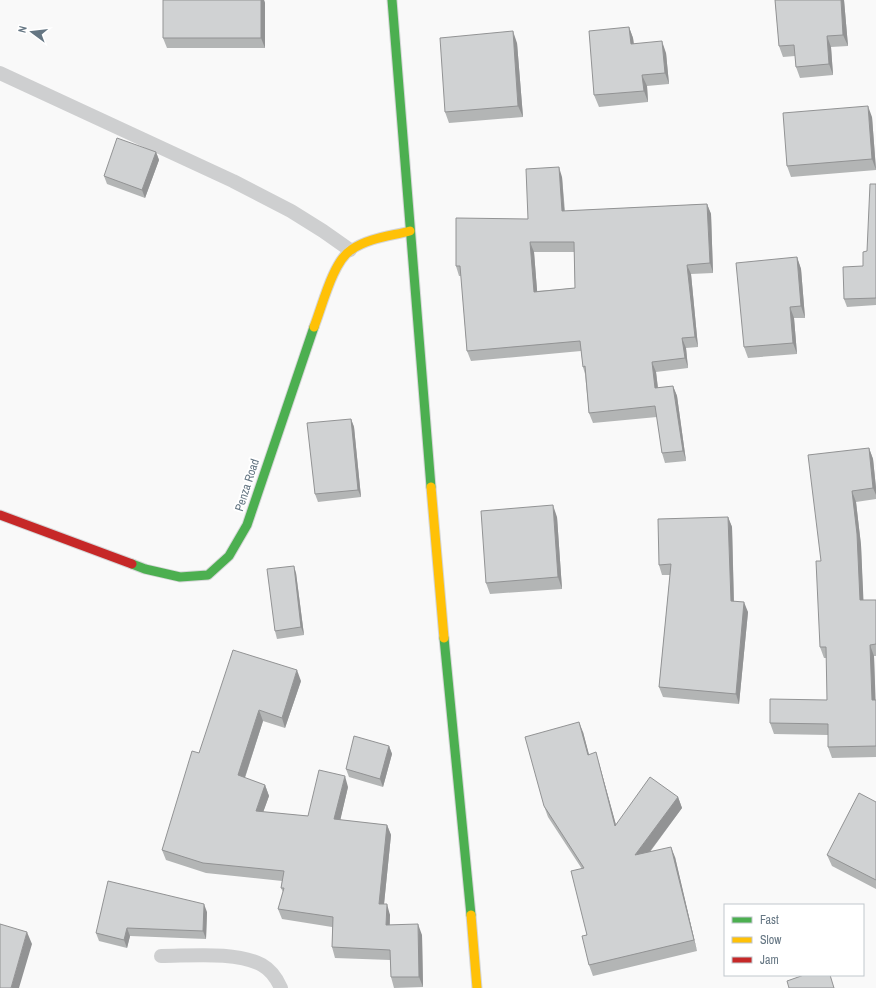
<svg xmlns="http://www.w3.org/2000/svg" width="876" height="988" font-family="'Archivo Narrow',sans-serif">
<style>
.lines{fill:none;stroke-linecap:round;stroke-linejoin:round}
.fast-casing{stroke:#d5d6d7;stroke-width:11}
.slow-casing{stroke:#d5d6d7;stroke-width:11}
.jam-casing{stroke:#d5d6d7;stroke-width:11}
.lane{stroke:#cecfd0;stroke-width:14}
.fast{stroke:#4caf50;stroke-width:9}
.slow{stroke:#ffc107;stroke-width:9}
.jam{stroke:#c62828;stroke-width:9}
.wall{fill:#b3b5b5;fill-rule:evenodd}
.shaded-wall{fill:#929394}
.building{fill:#d0d2d3;stroke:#929394;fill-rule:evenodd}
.labels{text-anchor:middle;stroke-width:4;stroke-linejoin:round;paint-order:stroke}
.street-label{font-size:12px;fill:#657683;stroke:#fff}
</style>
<rect width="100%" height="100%" fill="#f9f9f9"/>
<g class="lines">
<defs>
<path id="fast" d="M392,0L431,487
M132,564L145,569L180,577L208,575L229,556L247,525L314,327
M444,638L471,915"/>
<path id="slow" d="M314,327C322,307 333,261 351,250C368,238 391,236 410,231
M431,487L444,638
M471,915L477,988"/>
<path id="jam" d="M0,515L132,564"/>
</defs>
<use href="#fast" class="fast-casing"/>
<use href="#slow" class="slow-casing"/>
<use href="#jam" class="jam-casing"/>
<path class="lane" d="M0,73L233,181L291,211L323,231L350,250
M161,956C190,956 236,951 262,965C271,970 277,979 281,988"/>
<use href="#fast" class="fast"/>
<use href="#slow" class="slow"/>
<use href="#jam" class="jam"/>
</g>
<path class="wall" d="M163,0H264L265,3V48H167L163,38Z
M775,0H844L848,46L831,47L833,75L800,78L796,67L795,56L783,57L779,46Z
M629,27L633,38L634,44L666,53L669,84L647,86L648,102L599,107L594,95Z
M517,43L523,117L449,123L445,112Z
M872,117L876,170L791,177L787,166Z
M156,152L159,160L145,198L107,184L104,176Z
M562,177L565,211L707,204L711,214L713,273L691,274L698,347L686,348L688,368L656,372L658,388L673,386L677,396L686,461L665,463L662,453L657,417L593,423L589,413L585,374L583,367L581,351L471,361L467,351L461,276H459L456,266L528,219ZM534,252H574L575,288L537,291Z
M876,184V305L847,307L844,299L863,266L867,251Z
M797,257L801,269L805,318H794L797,354L748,358L744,347Z
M351,419L354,427L361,497L318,502L315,494Z
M869,448L873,459L876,488V499L856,502L861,545L863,600H876V656H874L875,700H876V757L832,758L828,747V735L774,734L770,723L827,700V658H824L820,647L821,561Z
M557,517L562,589L490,594L486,583Z
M728,517L732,527L734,601L748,612L739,704L663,697L659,687L670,575H662L659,565Z
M296,573L304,635L277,639L275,631Z
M301,681L285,728L263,721L245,778L265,785L269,796L263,812L308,816L348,787L340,820L387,825L391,835L384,904L390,915V925L422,935L423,987L394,988L391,977L390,960L335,958L332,947V927L282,919L278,909L283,892L281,888L282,881L206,873L166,860L162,850L199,753Z
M583,732L589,755L599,763L616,825L678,797L682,808L650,852L675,857L697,951L593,976L589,965L582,869L548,817L544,806Z
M389,746L392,754L383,787L349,777L346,769Z
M876,802V889L832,866L827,855Z
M207,912L206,939L130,936L127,948L99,941L96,933Z"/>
<path class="shaded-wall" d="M261,0H264L265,3V48L261,38Z
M841,0H844L848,46L843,35Z
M629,27L633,38L635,56L631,44Z
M513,31L517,43L523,117L518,106Z
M827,36L831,47L833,75L829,64Z
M662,41L666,53L669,84L665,73Z
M642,75L647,86L648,102L644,91Z
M868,106L872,117L876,170L872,159Z
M156,152L159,160L145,198L142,190Z
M559,167L562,177L565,221L562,211Z
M707,204L711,214L713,273L710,263Z
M530,242L534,252L538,302L534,292Z
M797,257L801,269L805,318L801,306Z
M687,265L691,274L698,347L695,337Z
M790,307L794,318L797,354L793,343Z
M682,338L686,348L688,368L685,358Z
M652,362L656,372L659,398L655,388Z
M673,386L677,396L686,461L683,451Z
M351,419L354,427L361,497L358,490Z
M869,448L873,459L876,488V495L873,488Z
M852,491L856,502L861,545L864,612L860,600Z
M553,505L557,517L562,589L558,577Z
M728,517L732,527L734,611L731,601Z
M294,566L296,573L304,635L301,627Z
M744,602L748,612L739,704L736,694Z
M870,645L874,656L876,711L872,700Z
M297,670L301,681L285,728L282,718Z
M259,710L263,721L242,786L238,775Z
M579,722L583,732L592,766L588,755Z
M389,746L392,754L383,787L380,779Z
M596,752L599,763L619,836L615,826Z
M345,776L348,787L338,830L334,819Z
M265,785L269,796L260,821L256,811Z
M678,797L682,808L639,866L635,855Z
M387,825L391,835L383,914L379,904Z
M671,847L675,857L697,951L694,940Z
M204,904L207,912L206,939L203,931Z
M387,904L390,915L389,935L386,925Z
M418,924L422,935L423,987L419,977Z
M127,928L130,936L127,948L124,940Z
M27,932L32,944L19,988H11Z"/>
<path class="building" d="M163,0H261V38H163Z
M775,0H841L843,35L827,36L829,64L796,67L794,45L779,46Z
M629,27L631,44L662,41L665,73L642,75L644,91L594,95L589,31Z
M513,31L518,106L445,112L440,38Z
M868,106L872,159L787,166L783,113Z
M117,138L156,152L142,190L104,176Z
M559,167L562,211L707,204L710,263L687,265L695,337L682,338L685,358L652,362L655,388L673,386L683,451L662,453L655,406L589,413L585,366L583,367L580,341L467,351L460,266H456V218L528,219L526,169ZM530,242H574L575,288L534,292Z
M870,184H876V298L844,299L843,267L863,266V252L867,251Z
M797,257L801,306L790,307L793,343L744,347L736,263Z
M351,419L358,490L315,494L307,423Z
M869,448L873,488L852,491L857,534L860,600H876V644L870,645L872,700H876V746L828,747V724L770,723V699L827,700L826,647H820L816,561H821L808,455Z
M553,505L558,577L486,583L481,511Z
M728,517L731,601L744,602L736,694L659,687L671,564L659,565L658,519Z
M294,566L301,627L275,631L267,569Z
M233,650L297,670L282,718L259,710L238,775L265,785L256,811L308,816L319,770L345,776L334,819L387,825L379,904H387L386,925L418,924L419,977H391L390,950L332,947L333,917L278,909L284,888H281L284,871L203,863L162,850L192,751L199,753Z
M579,722L588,755L596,752L615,826L650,777L678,797L635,855L671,847L694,940L589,965L582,936L587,935L571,871L584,868L544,806L525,737Z
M354,736L389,746L380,779L346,769Z
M859,793L876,802V880L827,855Z
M108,881L204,904L203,931L127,928L124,940L96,933Z
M0,924L27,932L11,988H0Z
M804,975H830L834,988H789L787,981Z"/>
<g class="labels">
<g class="street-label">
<text transform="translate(247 485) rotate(-72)" y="4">Penza Road</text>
</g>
</g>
<rect x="724" y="904" width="140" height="72" fill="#ffffff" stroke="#c1c8cd"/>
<rect x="732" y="917" width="20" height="6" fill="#4caf50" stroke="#c1c8cd"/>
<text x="760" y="924" font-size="12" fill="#657683">Fast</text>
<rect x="732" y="937" width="20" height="6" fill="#ffc107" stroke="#c1c8cd"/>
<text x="760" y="944" font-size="12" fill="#657683">Slow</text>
<rect x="732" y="957" width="20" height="6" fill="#c62828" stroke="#c1c8cd"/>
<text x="760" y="964" font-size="12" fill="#657683">Jam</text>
<g transform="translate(32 32) rotate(285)" stroke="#ffffff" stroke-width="3" paint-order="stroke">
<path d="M0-3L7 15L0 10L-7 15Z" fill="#657683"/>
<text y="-6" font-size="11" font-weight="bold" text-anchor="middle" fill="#657683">N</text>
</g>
</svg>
